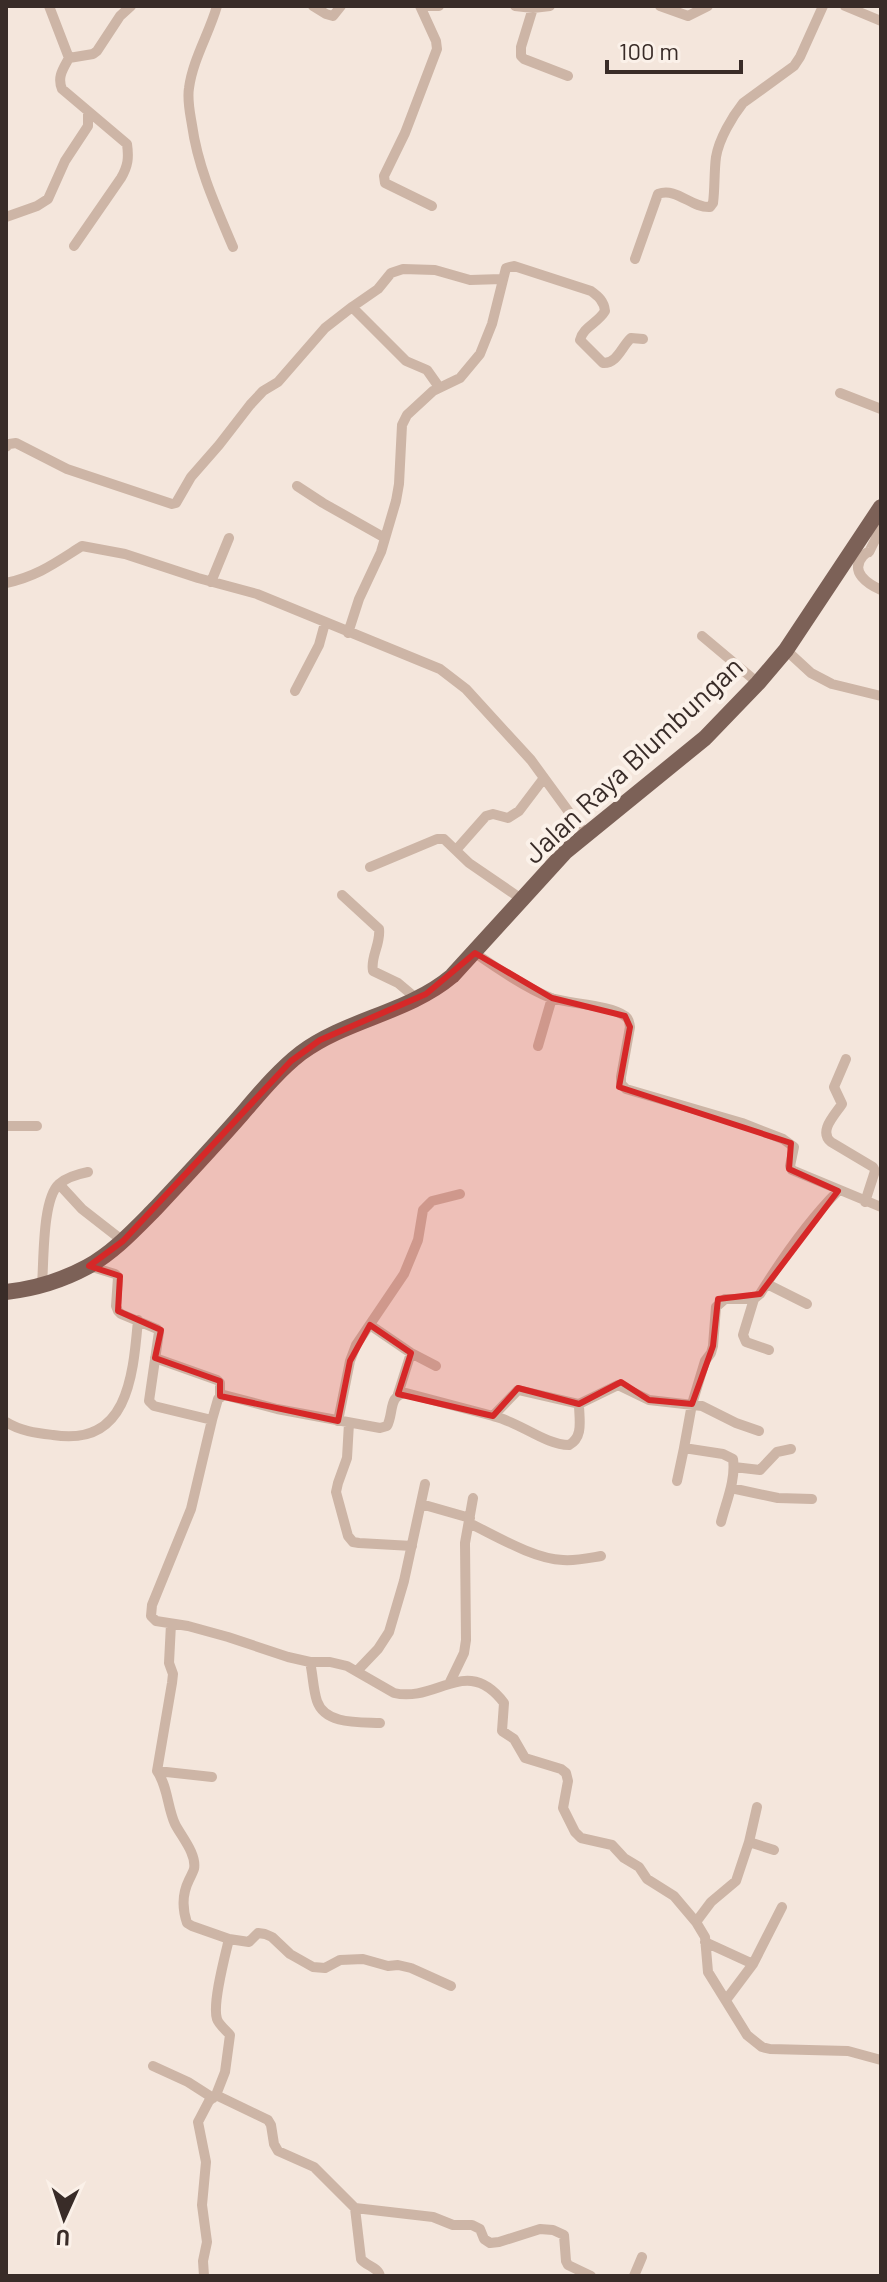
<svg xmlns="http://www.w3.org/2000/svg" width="887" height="2282" font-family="Barlow,sans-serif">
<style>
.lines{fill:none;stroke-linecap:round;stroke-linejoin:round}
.street{stroke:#cdb5a6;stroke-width:10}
.primary{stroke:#7c6157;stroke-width:16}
.marked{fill:#d62828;fill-opacity:0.2;stroke:#d62828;stroke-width:6;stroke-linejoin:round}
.labels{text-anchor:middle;stroke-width:8;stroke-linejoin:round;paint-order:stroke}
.street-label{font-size:28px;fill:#392c28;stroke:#fbf1e9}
</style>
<rect width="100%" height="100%" fill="#f4e6dc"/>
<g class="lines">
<path class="street" d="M49,6L69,58C63,69 57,77 62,89L127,144C129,158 128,166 121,178L74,246
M217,6C209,34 193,59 189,88C187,100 190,113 192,125C198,168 216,207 233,247
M313,6L326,14L333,16L341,6
M420,6L436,41L437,49L405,133L384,176L385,183L432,206
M426,6H439
M515,6L533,8L550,6
M660,6L688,16L708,6
M845,6L881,21
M533,8L521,47V56L524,59L568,76
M69,58L93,54L97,51L120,16L131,6
M6,217L37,206L48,199L65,161L88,126V112
M635,259L658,194C677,187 691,208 710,207L713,203C715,188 714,172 716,157C719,139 732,117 743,103L794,66L800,57L823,6
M352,307L378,289L391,273L403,269L435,270L470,280L502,279
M840,393L881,409
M6,447L9,444L16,443L67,469L172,504L176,503L191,477L219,445L250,405L263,391L278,382L325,328L352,307L406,361L427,370L439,387
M297,486L323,503L385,538
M881,521C879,530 876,539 872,546C866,558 872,547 863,556C849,572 868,584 881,590
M211,582L229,538
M6,583C38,576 55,563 82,546L125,554L198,578L257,594L440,669L466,689L531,760L585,834
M348,633L359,599L381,552L396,501L399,484L402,425L407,415L433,391L460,378L480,354L492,324L506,268L514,266L591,291C598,296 604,301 605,311C598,323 583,327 580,340L603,363C617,364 622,346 631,338L643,339
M702,636L758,683
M786,650L811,673L832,684L881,696
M295,691L319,645L325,623
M456,850L486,816L493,814L508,818L519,811L544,778
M370,867L437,839H444L469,863L523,900
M342,895L379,929C381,944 370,957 373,971L398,983L417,999
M475,953C495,967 528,989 551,998C570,1004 610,1005 625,1016C630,1020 629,1022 630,1027L621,1077V1084L626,1089L742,1123L783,1139L794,1147L790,1166L792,1170L881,1207
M538,1046L552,998
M846,1059L834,1087L842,1104C835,1115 818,1131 831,1142L873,1167L875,1171L865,1202
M6,1126H37
M59,1184L82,1209L123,1241
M89,1266L115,1274L118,1277L116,1306L118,1311L121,1314L157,1329L159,1332L149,1401L154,1406L212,1420L191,1509L152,1605L151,1616L156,1621L188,1626L228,1637L288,1657L310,1662H330L347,1666L394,1693C437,1703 467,1654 504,1703L502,1731L514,1739L525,1758L561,1769L566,1773L568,1781L563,1808L575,1832L581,1838L612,1845L624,1858L639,1867L647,1879L674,1896L696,1922L705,1937L708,1972L747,2035L762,2047L770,2049L848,2051L881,2060
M42,1284C44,1262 42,1199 59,1184C67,1177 78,1174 88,1172
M767,1284L807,1304
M754,1299L743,1335L746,1342L769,1350
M370,1325L411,1353L436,1366
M155,1358L217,1380L220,1383V1396
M398,1394L411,1353
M493,1416C518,1421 545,1445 569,1445C584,1437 579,1419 579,1404L618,1385L649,1400L702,1406L736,1423L759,1431
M212,1420L218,1399L224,1395L277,1409L380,1428L387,1426C394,1413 388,1395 406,1393L493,1416L518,1390L579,1404
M338,1421L350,1361L356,1345L404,1274L418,1240L423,1210L432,1201L460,1194
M6,1422C20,1431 37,1433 53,1435C128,1447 133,1376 138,1320
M349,1423L347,1458L338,1483L336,1492L348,1536L353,1542L359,1543L412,1546
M734,1467L760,1470L777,1452L791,1449
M677,1481L684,1448
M731,1488L778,1498L812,1499
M421,1504L470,1518
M721,1522C726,1502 736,1480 733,1459L723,1454L684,1448L692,1404L705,1361L711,1353L713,1346L716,1307L725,1299H754L760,1294C783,1257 807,1222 838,1191
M469,1523C496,1536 534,1559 563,1560C576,1561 589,1558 601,1556
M171,1624L169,1663L173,1674L172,1683L157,1771C168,1787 167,1806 175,1824C181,1836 197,1854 194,1869C194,1870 189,1880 189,1880C182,1894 182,1908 187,1923L192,1926L229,1939C225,1956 212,2004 217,2019C219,2025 226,2030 230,2035L225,2072L216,2095L209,2101L198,2122L206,2162L202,2205L207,2242L203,2261L204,2276
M310,1662C313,1675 313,1689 317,1701C325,1725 360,1722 380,1723
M357,1671L378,1649L389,1632L404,1581L425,1484
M450,1682L464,1653L466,1640L465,1543L473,1498
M157,1771L212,1777
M749,1842L757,1807
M696,1922L711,1902L736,1881L749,1842L774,1850
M229,1939L249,1942L258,1933L265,1934L272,1937L290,1954L313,1967L325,1968L340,1960L363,1959L388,1966L398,1965L411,1968L451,1986
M705,1942L753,1964
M726,2000L753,1964L782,1907
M153,2066L188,2082L213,2098
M216,2095L268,2120L271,2125L274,2144L278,2151L314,2167L355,2208L433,2217L453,2225H472L480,2229L484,2239L490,2243L499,2242L540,2229L553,2230L564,2235L566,2261L568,2265L591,2276
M355,2208L361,2259C366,2266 378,2267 380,2276
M634,2276L642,2257"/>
<path class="primary" d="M6,1292C33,1289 63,1280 87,1267C114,1252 134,1230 156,1208C185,1177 214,1146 242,1114C260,1093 279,1070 301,1053C347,1019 408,1013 452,976L565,852L705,738L758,683L786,650L881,507"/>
</g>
<path class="marked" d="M475,953L552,998L625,1016L630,1027L619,1087L791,1143L789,1169L838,1191L760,1294L718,1299L713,1346L692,1404L649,1400L621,1382L579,1404L518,1388L493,1416L398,1394L411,1353L370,1325L350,1361L338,1421L220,1396V1381L155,1358L161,1330L118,1311L120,1276L89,1266L123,1241L291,1061L320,1040L426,994Z"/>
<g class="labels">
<g class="street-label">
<text transform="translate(633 760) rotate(-43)" y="10">Jalan Raya Blumbungan</text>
</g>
</g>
<rect width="887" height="2282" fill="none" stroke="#392c28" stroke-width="16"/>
<g transform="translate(64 2218) rotate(183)" stroke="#fbf1e9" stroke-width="6" paint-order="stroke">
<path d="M0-6L14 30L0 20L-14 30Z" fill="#392c28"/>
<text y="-12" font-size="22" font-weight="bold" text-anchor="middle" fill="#392c28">U</text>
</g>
<path d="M607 60v12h134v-12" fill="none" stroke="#392c28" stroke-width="4"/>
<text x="619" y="60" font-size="24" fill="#392c28" stroke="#fbf1e9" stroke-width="6" paint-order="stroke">100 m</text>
</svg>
